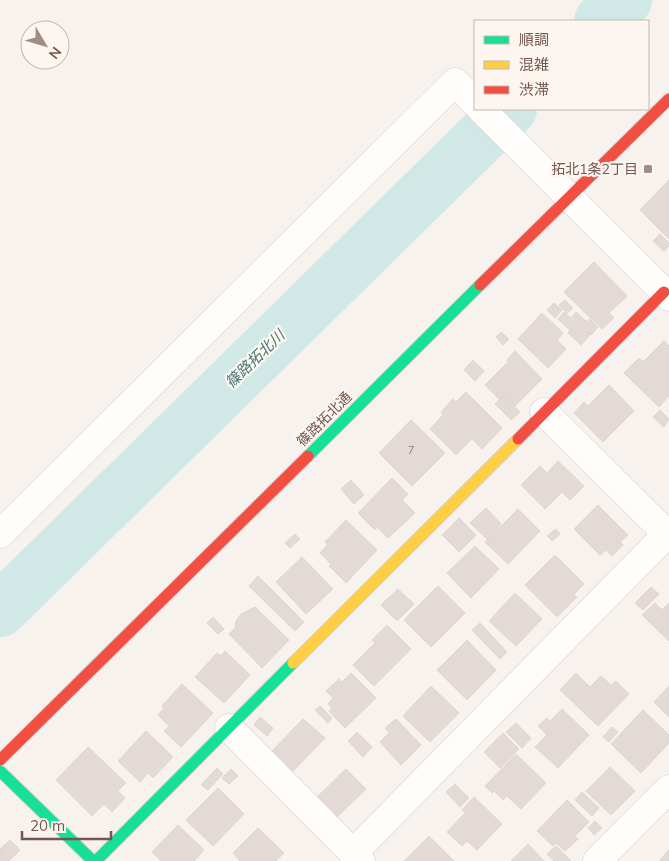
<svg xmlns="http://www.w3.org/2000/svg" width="669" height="861" font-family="Mulish,'Noto Sans JP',sans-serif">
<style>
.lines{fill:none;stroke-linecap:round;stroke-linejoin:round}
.river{stroke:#d0e8e6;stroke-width:54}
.building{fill:#e3dad5;stroke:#dfd4d0}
.street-casing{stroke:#d6ceca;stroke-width:29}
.fast-casing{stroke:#d6ceca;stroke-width:13}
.slow-casing{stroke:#d6ceca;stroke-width:13}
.jam-casing{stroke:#d6ceca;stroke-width:13}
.street{stroke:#fefdfc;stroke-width:28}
.fast{stroke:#16e098;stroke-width:11}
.slow{stroke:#ffcf43;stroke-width:11}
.jam{stroke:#f24e42;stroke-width:11}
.poi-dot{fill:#a18d87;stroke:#fdf6f0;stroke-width:2}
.labels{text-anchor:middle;stroke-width:4.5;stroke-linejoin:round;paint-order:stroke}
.number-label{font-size:11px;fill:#917974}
.poi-label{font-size:14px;fill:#735650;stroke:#fdf6f0;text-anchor:end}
.street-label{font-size:14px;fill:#735650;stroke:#fdf6f0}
.water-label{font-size:15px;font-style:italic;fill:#457676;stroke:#fdf6f0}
</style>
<rect width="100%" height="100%" fill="#f7f2ee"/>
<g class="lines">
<path class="river" d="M601,21L625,0
M0,610L510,109"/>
</g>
<path class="building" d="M669,180V239L640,210Z
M660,234L669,243V246L664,251L653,241Z
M594,262L627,296L609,313L614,318L602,329L564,292Z
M565,300L573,308L567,313L559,305Z
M554,303L562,310L555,318L547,310Z
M564,312L590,335L581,345L568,333L570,330L558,319Z
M576,312L587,322L590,319L598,327L591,335L572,317Z
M542,313L563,333L557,340L566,349L548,368L518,339Z
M501,332L509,339L503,345L496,337Z
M664,341L669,346V396L659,407L624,373L639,358L643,362Z
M515,351L542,379L515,406L504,395L500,400L485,385L508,362L507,360Z
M473,360L484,371L475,381L464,370Z
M609,385L634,411L603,442L574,413L584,402L588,406Z
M466,392L502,428L482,449L472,439L456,455L430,429L443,415L441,412L453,399L456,402Z
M504,395L520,412L511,420L495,404Z
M660,410L669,419L664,427L653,417Z
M411,420L445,453L412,486L379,453Z
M558,461L584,486L570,500L562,492L545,509L521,485L540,466L547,473Z
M392,478L408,494L402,500L415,513L388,538L377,527L375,530L358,513Z
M351,480L364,495L354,504L341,489Z
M598,505L628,535L620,542L623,545L612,556L606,550L600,555L574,529Z
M486,508L501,524L487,539L470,523Z
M518,509L540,531L508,564L485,542Z
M459,518L476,535L459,552L442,535Z
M346,520L377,550L346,583L329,566L331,564L320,553L328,544L325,542Z
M556,529L560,534L552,541L547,536Z
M295,534L300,539L290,548L285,543Z
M475,546L499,569L471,598L447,573Z
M555,555L584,584L574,594L577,597L557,617L525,585Z
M302,557L333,589L306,614L276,582Z
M258,576L304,622L295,631L249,586Z
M438,586L465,613L431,647L404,620Z
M651,587L659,594L643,610L635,603Z
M398,589L414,604L397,621L381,605Z
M515,593L542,619L516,646L489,621Z
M655,603L662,610L669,603V641L642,615Z
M255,607L289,640L262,668L229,634L235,628L236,621L240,615Z
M213,617L224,629L218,634L207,623Z
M480,623L507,652L500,659L472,630Z
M387,625L411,649L374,686L353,665L375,643L372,640Z
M467,640L496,670L467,700L437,670Z
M225,651L250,675L224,703L195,677L217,653L221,656Z
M351,673L376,698L345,728L329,711L332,708L328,704L333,698L326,691L339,679L342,682Z
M576,673L590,687L601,676L611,685L616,681L629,694L598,726L560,690Z
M182,684L213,713L181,747L164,731L169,726L158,715L164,708L162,706Z
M431,686L459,713L430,742L403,716Z
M669,686V717L654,702Z
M320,706L332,718L328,723L315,710Z
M562,709L589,735L558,768L535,747L547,735L538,726L547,718L550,721Z
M643,710L669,735V743L641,773L611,744Z
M260,717L273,728L267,736L254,725Z
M303,719L325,738L292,772L271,752Z
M396,719L421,745L401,765L380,742L389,733L385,728Z
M516,723L531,738L522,748L506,732Z
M612,727L618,732L609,742L603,737Z
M146,731L173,757L153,778L148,773L140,782L118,761Z
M357,732L372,747L363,757L348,741Z
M503,733L519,749L500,768L484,752Z
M88,747L126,783L118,791L125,798L112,812L104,804L92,816L56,780Z
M516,754L546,783L521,809L507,796L503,800L494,791L492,793L485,786Z
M610,767L635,791L611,815L586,791Z
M217,768L223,774L208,790L201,785Z
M231,769L238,776L229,784L222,778Z
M346,769L366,789L336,818L316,798Z
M455,784L469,798L460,807L446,792Z
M218,788L244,814L213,846L186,820Z
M582,792L599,808L592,816L575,800Z
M474,797L502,824L477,850L467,841L462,846L447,832L465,813L462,810Z
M567,800L589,822L575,836L578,839L565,851L556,843L553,846L537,831Z
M595,821L602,828L594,835L588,828Z
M178,825L204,850L194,861H161L152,852Z
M258,828L284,853L276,861H240L233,853Z
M429,836L454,861H404Z
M10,840L20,850L9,861H0V849Z
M528,844L544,861H511Z
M556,846L571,861H554L547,854Z
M669,850V861H661L660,860Z"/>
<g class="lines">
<defs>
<path id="street" d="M481,109L669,297
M544,412L669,536
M0,534L455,82L475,103
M229,728L361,861
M353,853L667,534
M597,861L669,789"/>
<path id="fast" d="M308,456L480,285
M0,771L93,861
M96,861L293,663"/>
<path id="slow" d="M293,663L518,439"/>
<path id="jam" d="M480,285L669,99
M518,439L664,292
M0,760L308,456"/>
</defs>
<use href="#street" class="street-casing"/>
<use href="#fast" class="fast-casing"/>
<use href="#slow" class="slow-casing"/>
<use href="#jam" class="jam-casing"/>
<use href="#street" class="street"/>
<use href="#fast" class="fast"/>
<use href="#slow" class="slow"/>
<use href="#jam" class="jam"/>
</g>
<rect class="poi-dot" x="643" y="164" width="10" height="10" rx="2.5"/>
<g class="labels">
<g class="number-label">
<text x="411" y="454">7</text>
</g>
<g class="poi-label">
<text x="638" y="174">拓北1条2丁目</text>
</g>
<g class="street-label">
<text transform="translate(324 419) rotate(-45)" y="5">篠路拓北通</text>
</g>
<g class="water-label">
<text transform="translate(255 359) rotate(-44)" y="5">篠路拓北川</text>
</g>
</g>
<rect x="474" y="20" width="175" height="90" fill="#fdf6f0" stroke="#c6b6b0"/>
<rect x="484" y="36" width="25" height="8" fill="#16e098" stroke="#c6b6b0"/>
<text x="519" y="45" font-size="15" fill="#735650">順調</text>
<rect x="484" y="61" width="25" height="8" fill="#ffcf43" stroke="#c6b6b0"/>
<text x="519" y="70" font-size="15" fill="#735650">混雑</text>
<rect x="484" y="86" width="25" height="8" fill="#f24e42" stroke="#c6b6b0"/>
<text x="519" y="95" font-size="15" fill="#735650">渋滞</text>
<g transform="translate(45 45) rotate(128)"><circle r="24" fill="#fdf6f0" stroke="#c6b6b0"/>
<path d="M0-4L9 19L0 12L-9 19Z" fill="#a18d87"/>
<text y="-8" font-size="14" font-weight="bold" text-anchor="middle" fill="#735650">N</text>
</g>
<path d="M22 831v8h89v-8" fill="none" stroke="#735650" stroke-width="2.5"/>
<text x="30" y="831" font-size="15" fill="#735650" stroke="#fdf6f0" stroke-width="4" paint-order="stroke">20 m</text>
</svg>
